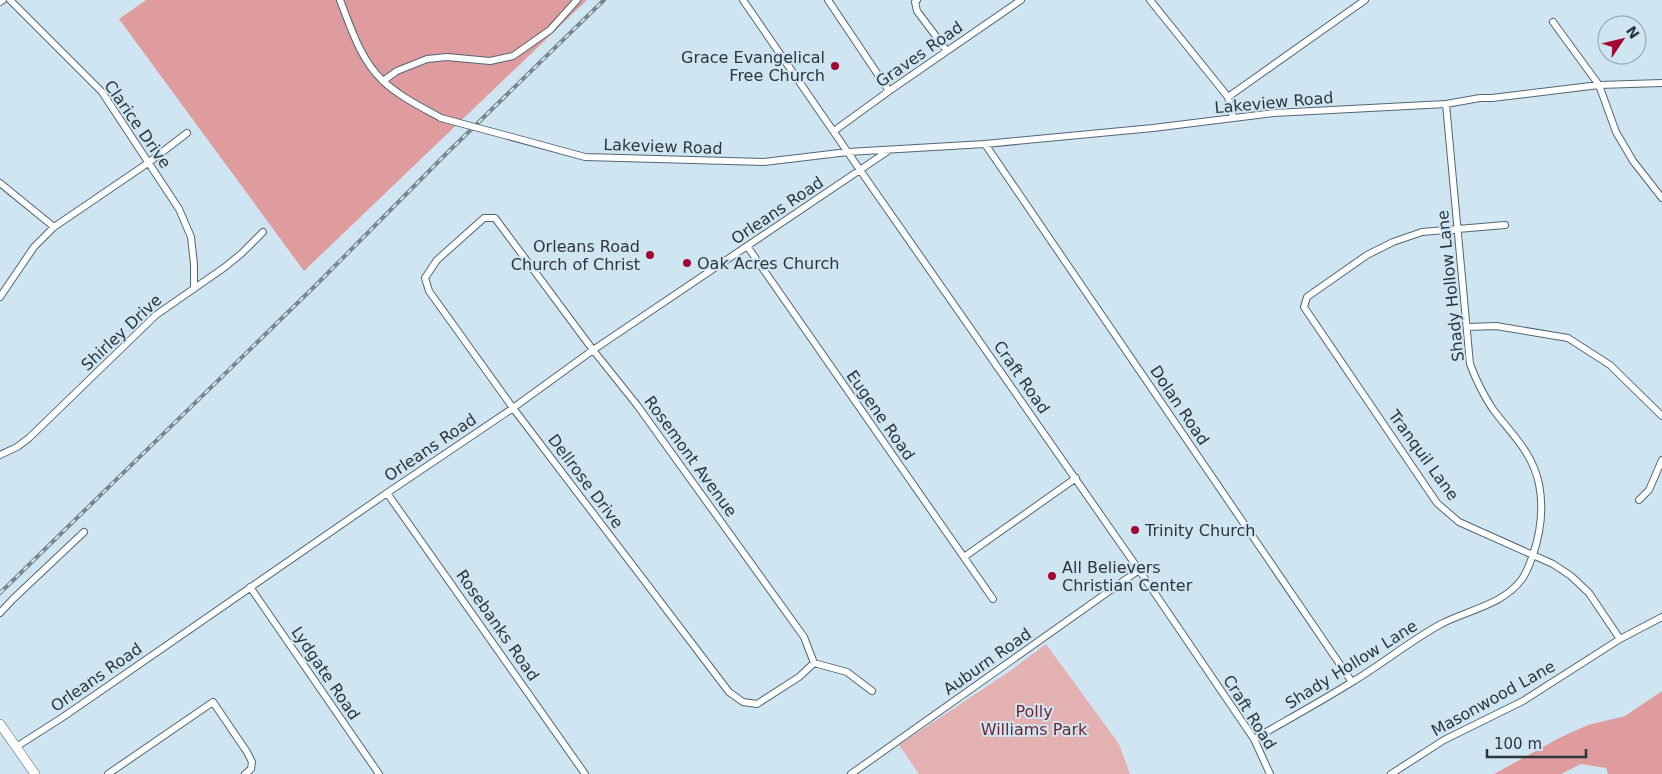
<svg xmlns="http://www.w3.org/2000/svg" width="1662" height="774" font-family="'DejaVu Sans',sans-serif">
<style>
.green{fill:#e3b1b2}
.forest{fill:#de9c9e}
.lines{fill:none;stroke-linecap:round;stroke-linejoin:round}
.minor-casing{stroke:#526671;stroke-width:8}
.major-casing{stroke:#526671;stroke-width:10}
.minor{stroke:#fff;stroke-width:6}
.major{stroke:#fff;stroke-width:9}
.rail-casing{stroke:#76868e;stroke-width:4}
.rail{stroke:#cfe6f2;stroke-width:2;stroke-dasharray:5.5;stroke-linecap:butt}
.minor-bridge-casing{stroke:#526671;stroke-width:8;stroke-linecap:butt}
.minor-bridge{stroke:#fff;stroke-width:6}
.poi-dot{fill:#a30632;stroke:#cfe6f2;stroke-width:2}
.labels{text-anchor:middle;stroke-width:4;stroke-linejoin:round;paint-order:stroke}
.street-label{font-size:16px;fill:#2c363a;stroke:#cfe6f2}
.poi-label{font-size:16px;fill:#2c363a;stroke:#cfe6f2;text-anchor:start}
.park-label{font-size:16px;fill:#70232d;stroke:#cfe6f2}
</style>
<rect width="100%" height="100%" fill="#cfe6f2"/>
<path class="green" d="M1046,644L1119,744L1130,774H919L899,745L1010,671Z"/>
<path class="forest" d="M146,0H587L304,271L119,19Z
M1662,691V774H1608L1606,768L1581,764L1561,774H1494L1559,738L1588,725L1625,716Z"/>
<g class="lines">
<defs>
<path id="minor" d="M10,0L102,92L179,209L191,237L194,264V288
M340,0C351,28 360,59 383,81C399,96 421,107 441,118
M743,0L860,170L1139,570L1254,739L1270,774
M828,0L889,91
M917,0L915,2L917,11L947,51
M1150,0L1228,97L1233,118
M0,2L3,0
M1553,22L1599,85L1616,132L1633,161L1662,198
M383,81L397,71L427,59L447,57L490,61L513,56L550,30L577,0
M1228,97L1365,0
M834,131L889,91L1021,0
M508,136L585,157L764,162L848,152L985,144L1153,128L1274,113L1446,104L1480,98H1492L1599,85L1662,83
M985,144L1352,682
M0,183L54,227
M1505,225L1422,232L1393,242L1367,255L1307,297L1304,307L1437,503L1459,522L1553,564L1571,576L1589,593L1620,639
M747,246L993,599
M0,297L34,247L54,227L148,163L187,133
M1467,327L1496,326L1568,338L1610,365L1662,416
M0,455L17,447L29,438L156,315L225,267L242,253L263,232
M387,493L585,774
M1639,500L1649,490L1662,460
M964,557L1076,478
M250,587L379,774
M0,613L13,599L84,532
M814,663L799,677L757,704L743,702L729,692L513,408L429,291L425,278L437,260L484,218H495L593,350L637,405L804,637L814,663L847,672L872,691
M1254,739C1287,720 1320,702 1352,682C1382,664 1410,641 1441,624C1468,610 1503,605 1522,579C1527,572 1530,563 1533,555C1541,531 1544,509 1539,484C1532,451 1511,434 1492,408C1483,394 1476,380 1470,364L1446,104
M16,747L63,717L387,493L513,408L593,350L888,151
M108,774L213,702L247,752L252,762L251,769L245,774
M851,774L1139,570
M1391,774L1444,740L1523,701L1620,639L1662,617"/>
<path id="major" d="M0,724L35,774"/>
</defs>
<use href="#minor" class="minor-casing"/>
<use href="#major" class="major-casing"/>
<use href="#minor" class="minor"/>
<use href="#major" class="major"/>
<defs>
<path id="rail" d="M0,593L317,284L446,154L604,0"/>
</defs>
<use href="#rail" class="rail-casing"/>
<use href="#rail" class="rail"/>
<defs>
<path id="minor-bridge" d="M441,118L508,136"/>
</defs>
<use href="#minor-bridge" class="minor-bridge-casing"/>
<use href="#minor-bridge" class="minor-bridge"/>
</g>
<g class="poi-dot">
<circle cx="835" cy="66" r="5"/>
<circle cx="650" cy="255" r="5"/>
<circle cx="687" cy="263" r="5"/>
<circle cx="1135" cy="530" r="5"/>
<circle cx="1052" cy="576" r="5"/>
</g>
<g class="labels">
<g class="street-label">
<text transform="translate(919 54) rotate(-35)" y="6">Graves Road</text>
<text transform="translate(1274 102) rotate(-5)" y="6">Lakeview Road</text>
<text transform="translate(138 124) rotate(55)" y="6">Clarice Drive</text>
<text transform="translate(663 146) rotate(2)" y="6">Lakeview Road</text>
<text transform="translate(777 210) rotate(-34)" y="6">Orleans Road</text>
<text transform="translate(1450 286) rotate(-96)" y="6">Shady Hollow Lane</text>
<text transform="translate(121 332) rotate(-43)" y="6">Shirley Drive</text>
<text transform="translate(1022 377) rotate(55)" y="6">Craft Road</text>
<text transform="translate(1180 405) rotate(56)" y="6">Dolan Road</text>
<text transform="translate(881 415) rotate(55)" y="6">Eugene Road</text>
<text transform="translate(430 447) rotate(-34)" y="6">Orleans Road</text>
<text transform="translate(1424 455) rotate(54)" y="6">Tranquil Lane</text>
<text transform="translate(691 456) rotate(54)" y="6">Rosemont Avenue</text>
<text transform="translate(586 481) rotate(53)" y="6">Dellrose Drive</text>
<text transform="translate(498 625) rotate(55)" y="6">Rosebanks Road</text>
<text transform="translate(987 661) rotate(-35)" y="6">Auburn Road</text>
<text transform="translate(1351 664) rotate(-32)" y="6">Shady Hollow Lane</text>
<text transform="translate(326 673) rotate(56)" y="6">Lydgate Road</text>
<text transform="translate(96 677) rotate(-35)" y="6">Orleans Road</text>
<text transform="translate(1493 698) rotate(-29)" y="6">Masonwood Lane</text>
<text transform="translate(1250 712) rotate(58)" y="6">Craft Road</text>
</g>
<g class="poi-label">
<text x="825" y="63" text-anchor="end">Grace Evangelical<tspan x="825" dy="18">Free Church</tspan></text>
<text x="640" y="252" text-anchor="end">Orleans Road<tspan x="640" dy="18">Church of Christ</tspan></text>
<text x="697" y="269">Oak Acres Church</text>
<text x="1145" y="536">Trinity Church</text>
<text x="1062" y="573">All Believers<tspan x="1062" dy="18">Christian Center</tspan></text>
</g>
<g class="park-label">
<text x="1034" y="717">Polly<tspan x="1034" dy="18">Williams Park</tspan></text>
</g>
</g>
<g transform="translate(1622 40) rotate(55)"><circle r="24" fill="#cfe6f2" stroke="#8ea0a8"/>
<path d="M0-4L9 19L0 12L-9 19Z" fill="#a30632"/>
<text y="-8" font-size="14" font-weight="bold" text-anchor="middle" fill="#2c363a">N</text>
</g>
<path d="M1487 749v8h99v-8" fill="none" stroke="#2c363a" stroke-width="2.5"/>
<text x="1494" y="749" font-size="15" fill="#2c363a" stroke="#cfe6f2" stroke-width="4" paint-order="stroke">100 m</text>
</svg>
